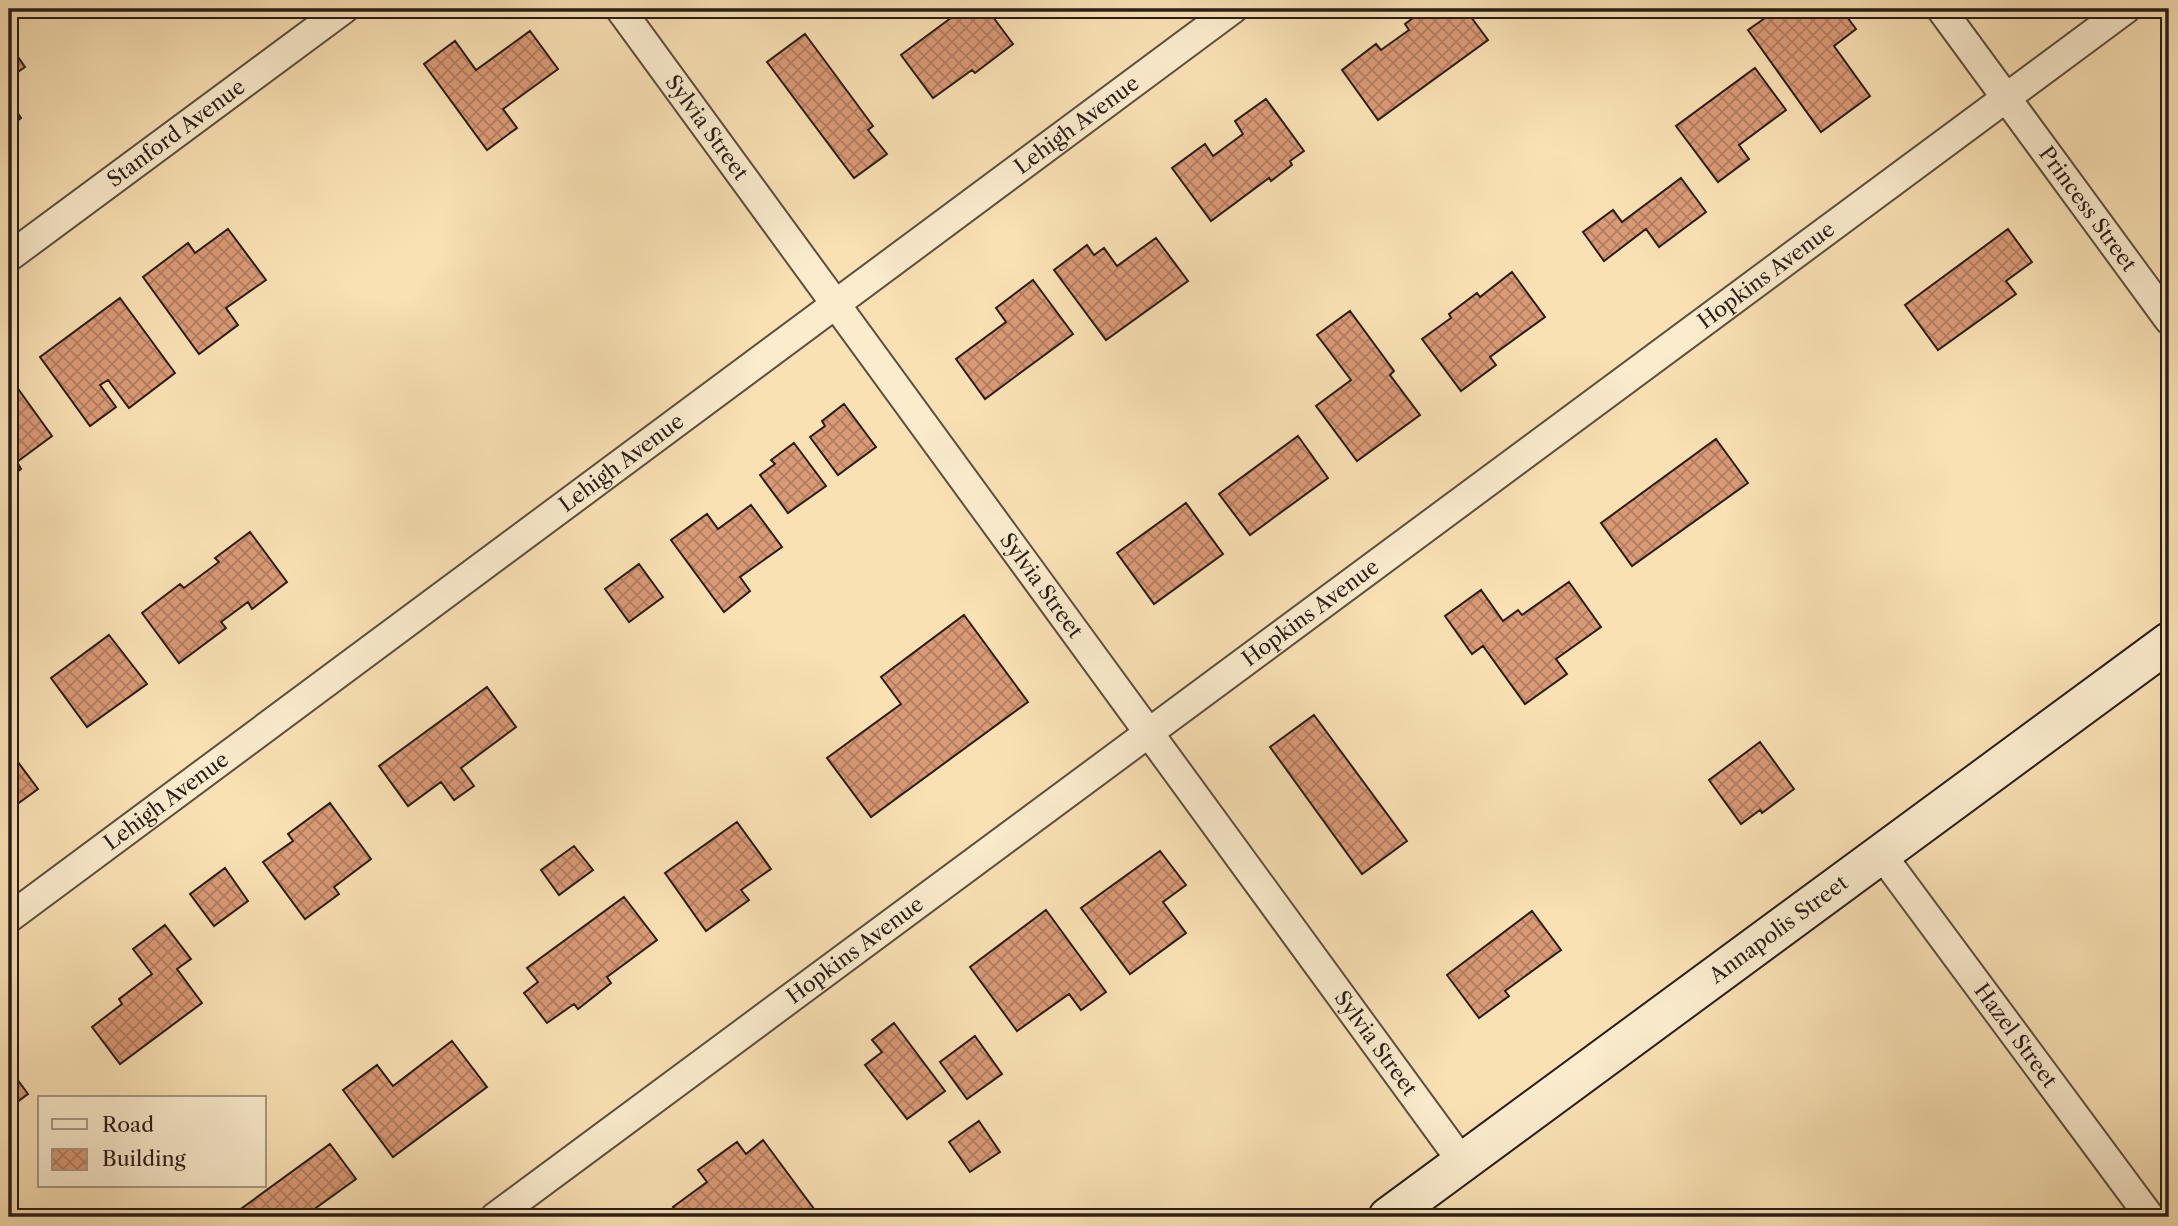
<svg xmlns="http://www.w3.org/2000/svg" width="2178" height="1226" font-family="'Libre Caslon Text',serif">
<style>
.building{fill:url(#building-cross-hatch);stroke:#291d18;stroke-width:2}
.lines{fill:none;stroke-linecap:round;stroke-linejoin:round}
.street-casing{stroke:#5d4e3f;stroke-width:32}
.secondary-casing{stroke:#291d18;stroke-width:42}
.street{stroke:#fbecce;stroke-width:28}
.secondary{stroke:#fbecce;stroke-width:38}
.labels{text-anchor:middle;stroke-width:5;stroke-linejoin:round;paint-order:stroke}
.street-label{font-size:21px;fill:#291d18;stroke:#fbecce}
</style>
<defs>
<pattern id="building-cross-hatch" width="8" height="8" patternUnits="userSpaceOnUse" patternTransform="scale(1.75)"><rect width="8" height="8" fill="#da9a76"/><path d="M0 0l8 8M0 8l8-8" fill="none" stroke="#b17d60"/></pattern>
</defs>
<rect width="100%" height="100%" fill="#f9e1b4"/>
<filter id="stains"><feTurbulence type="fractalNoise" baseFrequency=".00286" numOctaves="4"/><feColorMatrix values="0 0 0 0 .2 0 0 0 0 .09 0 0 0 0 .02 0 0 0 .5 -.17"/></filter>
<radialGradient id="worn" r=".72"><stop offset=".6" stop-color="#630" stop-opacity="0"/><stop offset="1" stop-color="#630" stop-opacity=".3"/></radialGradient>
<path class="building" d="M963,9H987L1013,44L975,73L972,70L933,98L901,55Z
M1425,9H1465L1488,40L1378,120L1342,70L1376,44L1381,50L1409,30L1405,24Z
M1778,9H1841L1856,29L1834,46L1870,96L1821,132L1748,30Z
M530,31L558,69L503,109L517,128L487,150L424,64L455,41L476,70Z
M805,34L873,126L868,130L887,154L854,178L767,62Z
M9,44L25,67L9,78Z
M1755,68L1786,110L1739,145L1749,159L1718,182L1676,126Z
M1266,99L1304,151L1290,161L1292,165L1271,181L1269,178L1211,221L1172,168L1205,144L1213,156L1243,134L1235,121Z
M9,100L21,118L9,127Z
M1681,178L1706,212L1659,247L1646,229L1604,261L1583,232L1613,210L1622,222Z
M228,229L266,280L226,308L238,325L199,354L143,277L188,243L195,253Z
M2008,229L2032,262L2006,281L2016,294L1938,350L1905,305Z
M1156,238L1188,281L1106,340L1054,270L1087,245L1094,255L1104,248L1117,266Z
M1512,272L1545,317L1490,357L1496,365L1461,391L1422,339L1451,318L1449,314L1477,293L1480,297Z
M1033,280L1073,334L985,399L956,359L1006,322L996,308Z
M120,298L175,373L129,408L108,380L100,385L116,407L90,426L40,357Z
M1350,311L1394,371L1390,375L1420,415L1357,461L1316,406L1351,380L1317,335Z
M11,379L52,436L17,462L21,469L9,478V380Z
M844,404L876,447L838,475L810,437L825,426L822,421Z
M1298,436L1328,478L1250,535L1219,494Z
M1716,439L1748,483L1632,566L1601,523Z
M794,443L826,486L788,513L760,475L775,464L771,460Z
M1186,503L1223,554L1154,604L1117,553Z
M751,505L782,547L740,577L750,591L724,612L671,540L707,514L718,529Z
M250,532L287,582L252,609L248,602L221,622L226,628L179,663L142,613L180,584L184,588L219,562L215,558Z
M639,564L663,597L629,622L605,589Z
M1569,582L1601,627L1556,659L1567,674L1525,704L1483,646L1472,654L1445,616L1481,590L1503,621L1518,610L1522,615Z
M964,615L1028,702L871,817L827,758L901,704L881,677Z
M109,635L147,684L87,727L51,678Z
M487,687L516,727L461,768L474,786L454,800L441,782L408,806L379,766Z
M1314,715L1407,841L1362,874L1270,747Z
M1760,742L1794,789L1762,813L1760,810L1741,824L1709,780Z
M9,750L38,789L9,810Z
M330,803L371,859L334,887L339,894L305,919L263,862L293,841L288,834Z
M737,822L771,869L741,890L749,900L706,931L665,873Z
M574,846L593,870L559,895L541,870Z
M1160,851L1186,885L1163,902L1186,933L1130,974L1081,908Z
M225,868L248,901L214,926L190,894Z
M624,897L657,940L607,977L611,983L578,1009L574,1004L547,1023L524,993L538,982L527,968Z
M1046,910L1106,992L1081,1010L1069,994L1017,1031L970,967Z
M1532,911L1561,950L1505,991L1509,996L1479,1018L1447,975Z
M165,925L191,959L177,969L202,1003L120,1064L92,1027L122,1004L119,999L152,974L133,949Z
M894,1023L945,1091L907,1119L865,1065L882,1052L872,1040Z
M975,1036L1002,1074L967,1099L940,1062Z
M452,1041L487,1087L393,1157L343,1090L377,1065L393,1086Z
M9,1068L28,1094L9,1108Z
M979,1121L1000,1152L970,1172L949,1142Z
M763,1140L820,1217H681L673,1207L707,1182L698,1170L737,1142L746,1154Z
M330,1144L356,1179L309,1213L312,1217H243L238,1211Z"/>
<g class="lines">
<defs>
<g id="street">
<path id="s1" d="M620,9L1463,1163"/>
<path id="s2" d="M1941,9L2169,320"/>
<path id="s3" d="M9,257L344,9"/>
<path id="s4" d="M1881,854L2150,1217"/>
<path id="s5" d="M9,918L1233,9"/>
<path id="s6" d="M495,1217L2126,9"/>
</g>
<g id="secondary">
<path id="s7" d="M1388,1217L2169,642"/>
</g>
</defs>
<use href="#street" class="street-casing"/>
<use href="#secondary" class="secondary-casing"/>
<use href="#street" class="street"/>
<use href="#secondary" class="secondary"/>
</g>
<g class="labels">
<g class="street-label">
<text dy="7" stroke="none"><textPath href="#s5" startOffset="1330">Lehigh Avenue</textPath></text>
<text dy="7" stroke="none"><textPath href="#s1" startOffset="147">Sylvia Street</textPath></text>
<text dy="7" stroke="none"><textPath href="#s3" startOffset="208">Stanford Avenue</textPath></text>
<text dy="7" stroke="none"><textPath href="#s2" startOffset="248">Princess Street</textPath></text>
<text dy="7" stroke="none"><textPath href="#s6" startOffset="1582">Hopkins Avenue</textPath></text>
<text dy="7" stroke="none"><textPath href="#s5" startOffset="763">Lehigh Avenue</textPath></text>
<text dy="7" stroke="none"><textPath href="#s1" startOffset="714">Sylvia Street</textPath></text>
<text dy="7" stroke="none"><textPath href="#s6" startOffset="1015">Hopkins Avenue</textPath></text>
<text dy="7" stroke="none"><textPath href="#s5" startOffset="196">Lehigh Avenue</textPath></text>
<text dy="7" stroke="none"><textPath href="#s7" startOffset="485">Annapolis Street</textPath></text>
<text dy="7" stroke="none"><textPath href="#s6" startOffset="448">Hopkins Avenue</textPath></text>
<text dy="7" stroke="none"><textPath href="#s4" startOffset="226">Hazel Street</textPath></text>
<text dy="7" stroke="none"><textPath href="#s1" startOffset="1281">Sylvia Street</textPath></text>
</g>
</g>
<rect width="2178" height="1226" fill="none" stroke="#f9e1b4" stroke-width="35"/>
<rect x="10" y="10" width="2157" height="1205" fill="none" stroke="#291d18" stroke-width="3.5"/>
<rect x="18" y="18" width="2143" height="1191" fill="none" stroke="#291d18" stroke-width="2"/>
<rect x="38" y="1096" width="228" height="91" fill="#fbecce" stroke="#a79985" stroke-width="2"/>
<rect x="52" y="1119" width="35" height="10" fill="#fbecce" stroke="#a79985" stroke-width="2"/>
<text x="102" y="1132" font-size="21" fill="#291d18">Road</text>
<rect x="52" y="1149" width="35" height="21" fill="url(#building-cross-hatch)" stroke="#a79985" stroke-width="2"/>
<text x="102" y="1166" font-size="21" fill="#291d18">Building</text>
<rect width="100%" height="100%" filter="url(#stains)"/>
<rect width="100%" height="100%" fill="url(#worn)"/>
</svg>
